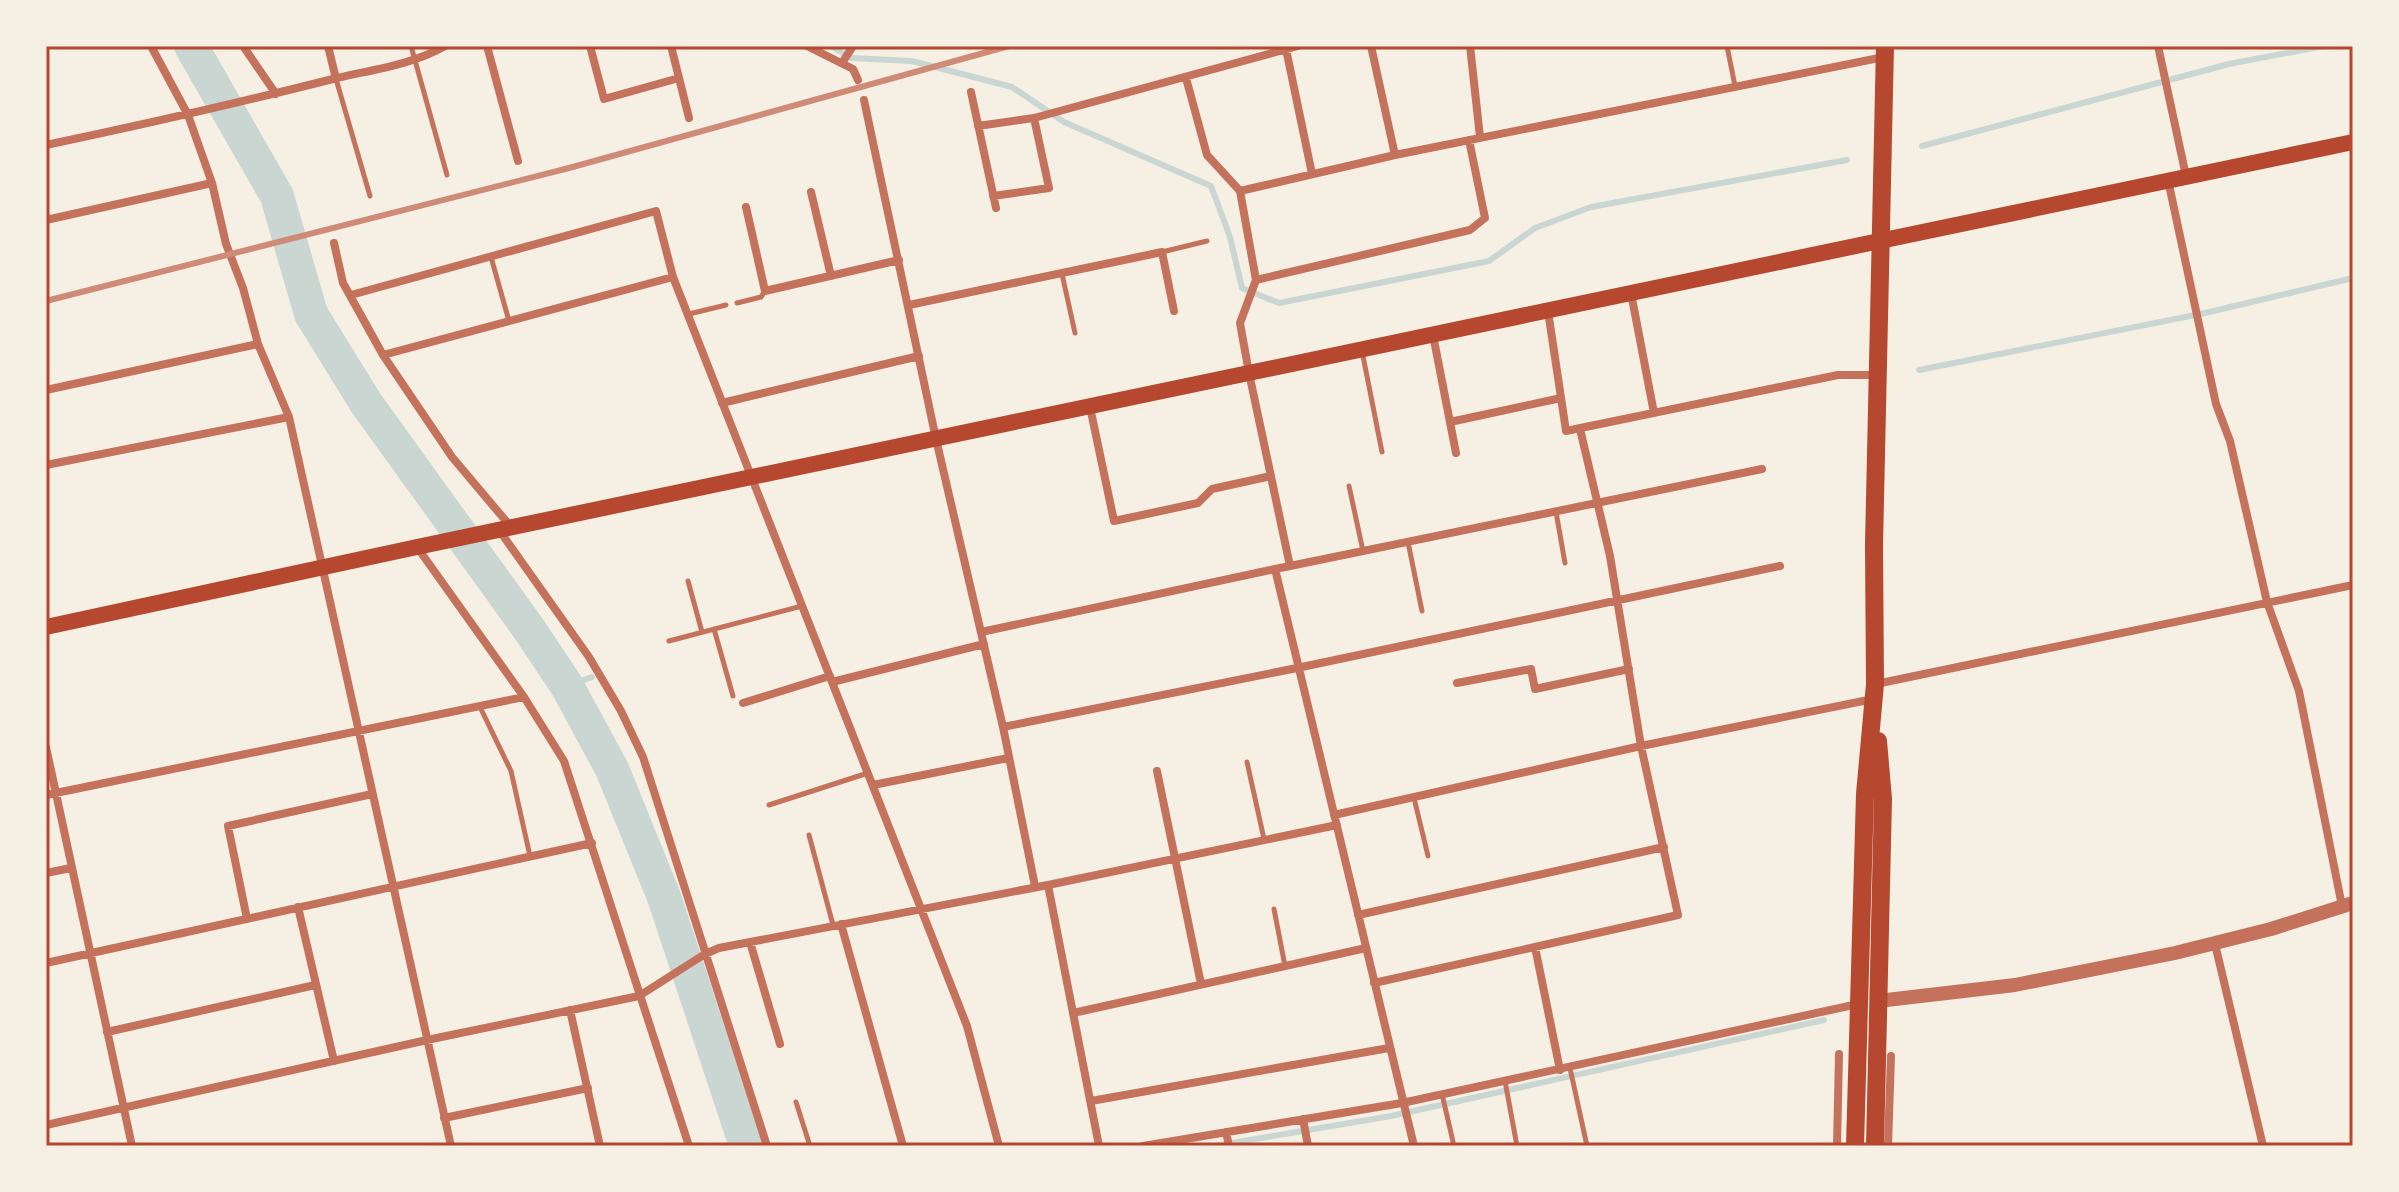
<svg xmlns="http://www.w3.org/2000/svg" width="2399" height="1192" font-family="'Work Sans',sans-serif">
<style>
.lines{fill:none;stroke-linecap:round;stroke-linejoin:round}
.stream{stroke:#c9d6d2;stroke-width:6}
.river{stroke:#c9d6d2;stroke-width:34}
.service{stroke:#c5725c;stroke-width:5}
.minor{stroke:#c5725c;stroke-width:8}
.tertiary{stroke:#c5725c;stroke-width:14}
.primary{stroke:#b5482f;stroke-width:16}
.trunk{stroke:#b5482f;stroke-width:18}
.rail{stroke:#cf8b77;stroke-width:6}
.neatline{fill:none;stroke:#b5482f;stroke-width:3}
</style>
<rect width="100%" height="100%" fill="#f6efe4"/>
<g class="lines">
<path class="stream" d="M831,46L851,58L912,61L1012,87L1064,122L1211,186L1230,237L1242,288L1279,303L1489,261L1535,228L1591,207L1847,160
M1922,146L2229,64L2324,46
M1919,370L2205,313L2353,278
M567,686L592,677
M1214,1146L1391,1116L1824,1020"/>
<path class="river" d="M191,46L277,196L311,314L366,403L529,629L567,686L612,769L664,897L746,1146"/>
<path class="service" d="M411,46L447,175
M1727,46L1735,86
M336,79L370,196
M1162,252L1207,241
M491,257L509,321
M1062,274L1075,333
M737,303L761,297L765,291
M689,314L726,305
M1362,351L1382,452
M1349,486L1363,551
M1556,512L1565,563
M1408,542L1422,611
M688,581L702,632
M714,629L733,696
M669,641L802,606
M480,707L511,771L530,856
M1247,762L1264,839
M1414,798L1428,856
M769,805L868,773
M809,835L833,925
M1274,909L1285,966
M1570,1068L1587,1146
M1505,1081L1517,1146
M1442,1094L1454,1146
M796,1102L810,1146"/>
<path class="minor" d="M151,46L188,115L212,183L226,244L243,288L258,344L289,417L451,1146
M243,46L276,94
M328,46L336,79
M487,46L518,161
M590,46L604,99L679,78
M671,46L689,118
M807,46L853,69L858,80
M1371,46L1395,155
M1470,46L1480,137
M2158,46L2186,176
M1286,49L1312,174
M842,63L853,46
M1186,78L1207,155L1240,191L1256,280L1240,323L1249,373L1290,566L1275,569L1414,1146
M971,92L996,208
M864,100L936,439L1003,727L1035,886
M978,126L1034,118
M46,145C142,125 238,103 333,79C370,70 412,65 445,46
M2168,180L2216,404L2230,441L2267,602L2299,691L2342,906
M1240,191L1395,155L1884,57
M811,192L831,276
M993,196L1049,188L1034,118L1298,46
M746,207L765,291L899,260
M46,220L212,183
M334,243L343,283L383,355L452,457L511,527
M1256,280L1470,230L1485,218L1469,140
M1631,293L1654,413
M351,295L656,211L673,277L967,1026L999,1146
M909,305L1162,252L1174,311
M1548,311L1566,431L1838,375H1877
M1433,335L1456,453
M383,355L673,277
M46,390L258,344
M722,403L919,356
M1090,407L1114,521L1198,503L1212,489L1271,476
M1450,422L1561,398
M46,465L289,417
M499,530L589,657L621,711L643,757L767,1146
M417,547L524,697L564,761L689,1146
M1290,566L1762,469
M981,632L1275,569
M832,682L984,644
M1457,683L1531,669L1535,689L1629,669
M1876,684L2353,585
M743,703L830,676
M1003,727L1297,668L1780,566
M46,747L132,1146
M1157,771L1201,984
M873,785L1008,758
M46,795L524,697
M1334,815L1641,746L1873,699
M46,873L71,868
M1048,885L1099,1146
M298,907L334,1061
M1358,915L1664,847
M247,919L228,826L372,794
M841,924L903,1146
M750,942L780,1044
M2215,944L2263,1146
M1535,947L1560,1070
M46,963L592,843
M1374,983L1678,915L1641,746L1610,556L1580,429
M570,1010L600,1146
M1073,1013L1366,948
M107,1032L315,985
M1091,1101L1389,1048
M444,1118L588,1088
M1303,1119L1308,1146
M46,1125L427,1040L639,996L705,954L719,948L1048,885L1337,825
M1226,1132L1229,1146
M1143,1146L1402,1103L1858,1004
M1837,1146L1839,1054
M1888,1146L1891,1056"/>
<path class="tertiary" d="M1878,1001L2015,985L2175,953L2271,929L2353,903"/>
<path class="primary" d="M46,627L417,547L2353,142"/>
<path class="trunk" d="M1855,1146L1865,794L1875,684L1874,545L1885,46
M1875,1146L1883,799L1878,741"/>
<path class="rail" d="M46,301L569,168L1009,46"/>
</g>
<rect width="2399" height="1192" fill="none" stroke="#f6efe4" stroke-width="96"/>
<rect x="48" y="48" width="2303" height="1096" class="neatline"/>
</svg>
